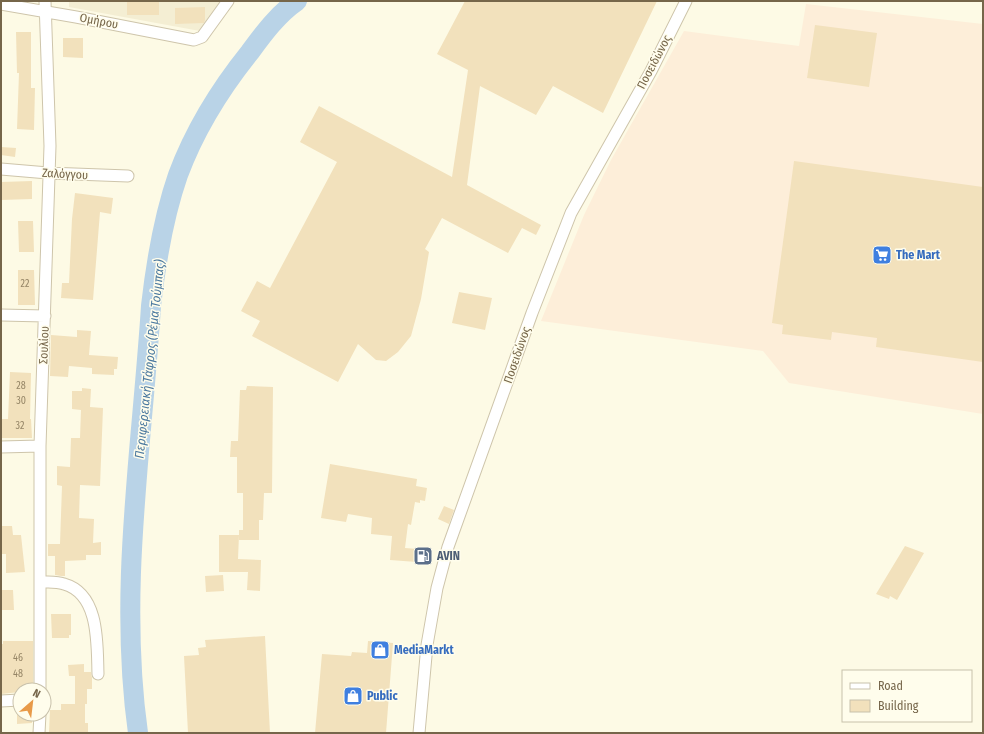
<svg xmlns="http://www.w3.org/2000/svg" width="984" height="734" font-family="'Fira Sans Condensed',sans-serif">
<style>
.residential{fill:#f4eed3}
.commercial{fill:#fdeed9}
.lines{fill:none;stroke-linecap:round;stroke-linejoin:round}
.river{stroke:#b9d3e7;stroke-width:20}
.building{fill:#f2e1bc}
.minor-casing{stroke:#cec5ab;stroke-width:13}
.minor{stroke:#fff;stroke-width:11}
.labels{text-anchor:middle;stroke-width:3;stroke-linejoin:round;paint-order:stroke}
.number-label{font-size:10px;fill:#958566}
.street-label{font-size:12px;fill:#76664a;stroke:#fffdec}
.shop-label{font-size:12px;font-weight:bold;fill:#366cbe;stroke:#fffdec;text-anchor:start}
.service-label{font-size:12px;font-weight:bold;fill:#4e5e75;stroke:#fffdec;text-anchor:start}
.water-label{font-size:13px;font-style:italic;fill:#4b799f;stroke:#fffdec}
</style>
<rect width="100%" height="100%" fill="#fdfae5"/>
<path class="residential" d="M69,1H224L200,31L69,7Z"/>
<path class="commercial" d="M806,4L983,24V414L789,383L763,351L541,321L584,215L611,160L684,31L799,46Z"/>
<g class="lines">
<path class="river" d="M138,733C118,591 142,449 151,306C156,262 163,218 178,175C194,132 221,88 250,52C264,33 278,14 297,1"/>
</g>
<path class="building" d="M127,1H159V15H127Z
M465,1H657L603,113L553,86L536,115L480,86L467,185L541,225L536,235L522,228L508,253L442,218L425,249L429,252L421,299L411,336L398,352L386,361L376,360L358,344L338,382L252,336L260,321L241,311L257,281L270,288L337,162L300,142L319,106L452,177L468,70L437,54Z
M205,7V20L204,23L175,24V8Z
M815,25L877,33L869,87L807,78Z
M16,32H31V88H35L34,130L17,129L19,73H17Z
M63,38H83V58L63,57Z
M1,147L16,148L15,157L1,155Z
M794,161L983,187V362L876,347L877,338L832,332L831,340L782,334L783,325L772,323Z
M32,181V199L1,200V182Z
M75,193L113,198L111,214L100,212L93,300L61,298L62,283H69L72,219Z
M18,221H33L34,252H19Z
M18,270H34L35,305H18Z
M459,292L492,298L485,330L452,323Z
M77,330L91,331L89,355L118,357L117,369H114V375L92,374V368L69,366L68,377L50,376L51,335L77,337Z
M10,372L31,373L30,419H31L32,438H1V419H8Z
M247,386L273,387L272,493H264L263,520H259V540H239V530H243V493H237V457H230L231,441H238L240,390H246Z
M82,388L91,389L90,407L103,408L100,486L80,485L79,518L94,519L93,543L101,542V555H86V560L65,561V576H61L55,575V556H48V544H60L62,486L57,485V466L70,467L71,438H80L81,410L72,409V391H82Z
M330,464L417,479L416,486L427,488L425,501L420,500V503L415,502L411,525L408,524L405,548L431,550L430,563L390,560L392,536L371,534L372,518L348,514L346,522L321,518Z
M444,506L454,510L449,524L438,519Z
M1,526H12L13,535H21L25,572L6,573V554H1Z
M219,535H239L238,559L261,560L260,591L247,590L248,572H219Z
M905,546L924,553L897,600L890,596L889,599L876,594Z
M223,575L224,591L206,592L205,576Z
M1,590H13L14,610H1Z
M51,614H71V635H69V638H52Z
M265,636L270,733H188L184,656L199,655L198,648L206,647L205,640Z
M3,641H33V690H20V692L1,694V644H3Z
M368,641L393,643L386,733H315L322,654L351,656L352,652L367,653Z
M84,664V672H91L92,678V689H87V704H85V723H88V733H49L50,710H61V704H75V676H69L68,665Z
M17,714H32V723L17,724Z"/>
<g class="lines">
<defs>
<path id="minor" d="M1,4L76,17L194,40L202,37L228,1
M1,169L48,173L128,176
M1,315L45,316
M1,447L40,446
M40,582C48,582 57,581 64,584C100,594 97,645 98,674
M40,690V446L50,146L45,1
M1,701L20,700
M39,733L40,714
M419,733L427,645L437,588L448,547L532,313L571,213L651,71L686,1"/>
</defs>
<use href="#minor" class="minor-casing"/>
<use href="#minor" class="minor"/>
</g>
<defs>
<symbol id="supermarket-square" viewBox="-11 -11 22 22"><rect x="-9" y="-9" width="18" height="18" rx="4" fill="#3f7fe0" stroke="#fffdec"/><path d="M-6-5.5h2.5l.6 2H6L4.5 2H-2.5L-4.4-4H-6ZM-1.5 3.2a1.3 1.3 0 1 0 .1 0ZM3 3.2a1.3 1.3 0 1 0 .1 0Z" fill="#fff"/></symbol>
<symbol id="fuel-square" viewBox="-11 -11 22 22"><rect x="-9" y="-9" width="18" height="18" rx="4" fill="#5c6f8a" stroke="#fffdec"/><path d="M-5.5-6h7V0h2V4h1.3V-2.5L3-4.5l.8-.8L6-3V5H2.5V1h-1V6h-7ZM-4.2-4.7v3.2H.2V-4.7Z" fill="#fff"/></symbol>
<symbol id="shop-square" viewBox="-11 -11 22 22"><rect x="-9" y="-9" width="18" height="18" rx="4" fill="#3f7fe0" stroke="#fffdec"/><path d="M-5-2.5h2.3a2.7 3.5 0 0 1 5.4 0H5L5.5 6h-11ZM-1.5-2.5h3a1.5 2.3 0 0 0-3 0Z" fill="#fff"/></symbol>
</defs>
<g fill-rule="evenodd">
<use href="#supermarket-square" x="871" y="244" width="22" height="22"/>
<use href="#fuel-square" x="412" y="545" width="22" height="22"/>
<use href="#shop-square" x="369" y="639" width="22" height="22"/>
<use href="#shop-square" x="342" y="685" width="22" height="22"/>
</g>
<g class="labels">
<g class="number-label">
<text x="25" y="287">22</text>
<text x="21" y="389">28</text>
<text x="21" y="404">30</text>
<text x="20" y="429">32</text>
<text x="18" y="661">46</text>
<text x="18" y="677">48</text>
</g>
<g class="street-label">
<text transform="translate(99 21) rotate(11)" y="4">Ομήρου</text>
<text transform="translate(654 62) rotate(-62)" y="4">Ποσειδώνος</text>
<text transform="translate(65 174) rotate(3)" y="4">Ζαλόγγου</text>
<text transform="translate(44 345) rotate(-88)" y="4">Σουλίου</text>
<text transform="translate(517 355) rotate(-71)" y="4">Ποσειδώνος</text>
</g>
<g class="shop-label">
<text x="896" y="259">The Mart</text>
<text x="394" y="654">MediaMarkt</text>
<text x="367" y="700">Public</text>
</g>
<g class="service-label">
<text x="437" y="560">AVIN</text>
</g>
<g class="water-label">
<text transform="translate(149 359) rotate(-84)" y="5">Περιφερειακή Τάφρος (Ρέμα Τούμπας)</text>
</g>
</g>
<rect width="984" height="734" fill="none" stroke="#76664a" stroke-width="4"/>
<rect x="842" y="670" width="130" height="52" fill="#fffdec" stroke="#c8c1ab"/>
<rect x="850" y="683" width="20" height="6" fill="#ffffff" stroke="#c8c1ab"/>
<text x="878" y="690" font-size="12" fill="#76664a">Road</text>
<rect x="850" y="700" width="20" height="12" fill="#f2e1bc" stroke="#c8c1ab"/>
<text x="878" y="710" font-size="12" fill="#76664a">Building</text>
<g transform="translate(32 702) rotate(28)"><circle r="19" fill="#fffdec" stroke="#c8c1ab"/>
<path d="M0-3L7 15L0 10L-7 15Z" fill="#e89a48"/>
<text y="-6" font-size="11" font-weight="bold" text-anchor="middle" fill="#76664a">N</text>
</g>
</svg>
